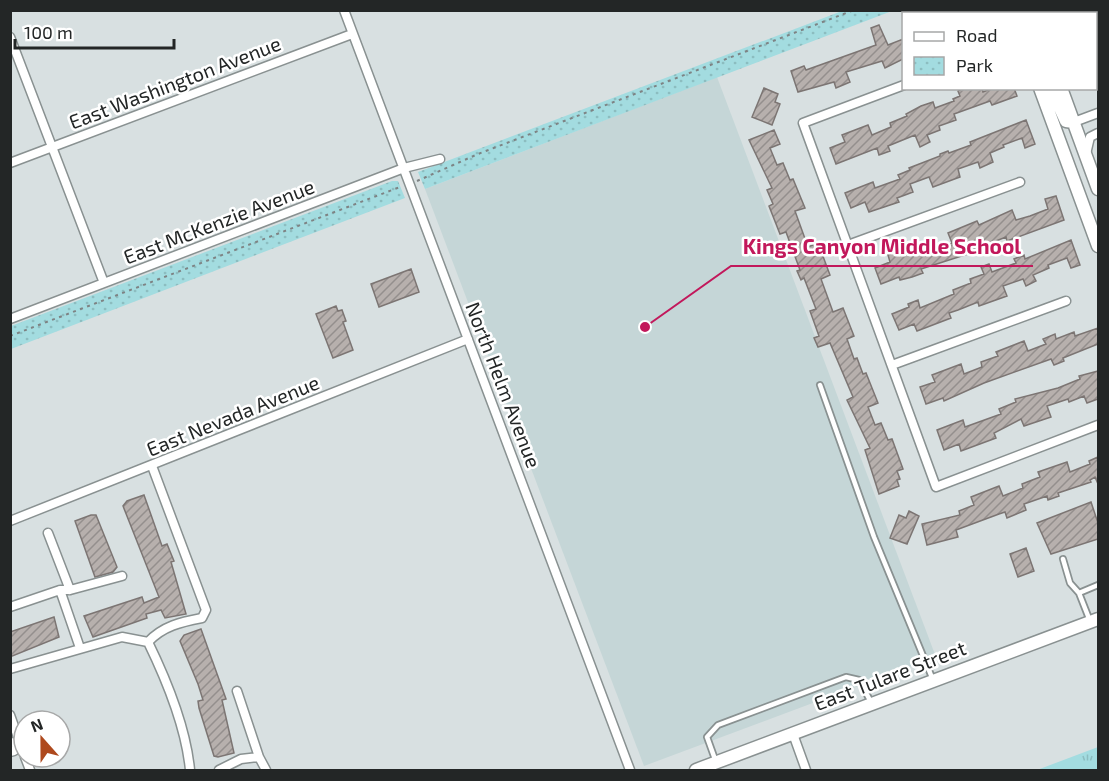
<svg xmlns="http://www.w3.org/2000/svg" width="1109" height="781" font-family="'Exo 2',sans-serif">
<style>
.built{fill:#c5d6d7}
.grass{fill:url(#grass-tufts)}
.park{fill:url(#park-dots)}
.building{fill:url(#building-hatch);stroke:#7c7573;stroke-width:1.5}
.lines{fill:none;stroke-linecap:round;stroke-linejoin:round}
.service-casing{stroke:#899191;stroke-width:8}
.minor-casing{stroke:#899191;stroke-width:11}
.secondary-casing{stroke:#899191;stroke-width:15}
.path{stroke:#7e8384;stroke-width:2;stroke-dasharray:3 4.5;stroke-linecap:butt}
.service{stroke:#fff;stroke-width:4.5}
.minor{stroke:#fff;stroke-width:8}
.secondary{stroke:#fff;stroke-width:12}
.labels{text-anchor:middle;stroke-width:5;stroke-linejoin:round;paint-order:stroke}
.street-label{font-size:20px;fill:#232626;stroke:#fff}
.leader{fill:none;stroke:#c2185b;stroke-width:2}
.callout-dot{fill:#c2185b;stroke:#fff;stroke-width:2}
.callout-label{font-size:21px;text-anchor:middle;font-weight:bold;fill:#c2185b;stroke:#fff;stroke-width:5;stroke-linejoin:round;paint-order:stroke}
</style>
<defs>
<pattern id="grass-tufts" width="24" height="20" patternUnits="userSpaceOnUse" patternTransform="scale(1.5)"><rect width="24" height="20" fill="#a3dce0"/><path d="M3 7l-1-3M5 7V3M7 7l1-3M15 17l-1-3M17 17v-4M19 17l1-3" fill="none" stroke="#8cbdc0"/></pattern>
<pattern id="park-dots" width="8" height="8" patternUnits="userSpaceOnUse" patternTransform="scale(1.5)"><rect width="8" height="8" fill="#a3dce0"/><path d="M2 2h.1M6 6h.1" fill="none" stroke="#8cbdc0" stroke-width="1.8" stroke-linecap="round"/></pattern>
<pattern id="building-hatch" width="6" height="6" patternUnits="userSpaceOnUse" patternTransform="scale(1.5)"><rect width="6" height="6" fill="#b7b0ad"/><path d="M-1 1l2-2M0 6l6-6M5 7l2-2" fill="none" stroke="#948f8d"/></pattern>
</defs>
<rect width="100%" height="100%" fill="#d8e0e1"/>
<path class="built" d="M717,77L936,657L644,766L425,189Z"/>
<path class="grass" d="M1098,747V770H1037Z"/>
<path class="park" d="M842,11H892L425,189L418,172Z
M392,181H398L405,198L11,349V326Z"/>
<path class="building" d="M879,25L888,45L903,39V59L885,68L882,61L846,72L850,82L836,88L834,82L798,92L791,71L804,66L806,70L876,45L871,28Z
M764,88L778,94L775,102L780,104L772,125L752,117Z
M964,88H982L983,92L993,88H1014L1017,96L992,105L990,101L954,114L956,120L939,126L940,130L927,135L930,142L920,147L915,135L888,146L890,151L879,155L877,148L836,164L830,148L845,142L842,135L868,125L872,135L891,127L890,123L907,116L906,114L921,106L933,102L935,108L954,101L953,99L960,96L958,91Z
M1026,120L1035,144L1025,148L1022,138L1003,145L1004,147L990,153L993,162L980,168L978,162L958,169L960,177L933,187L929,177L910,184L913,192L897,198L899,202L869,212L865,202L851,208L845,193L873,182L875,188L900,179L898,175L910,170L909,168L940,156V154L948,151L949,153L971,145L970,142Z
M774,130L780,144L770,148L777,165L783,163L790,180L793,179L805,208L795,211L808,247L818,243L830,275L821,279L833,312L843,308L854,336L847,339L854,359L857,358L863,374L866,373L878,403L868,407L875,425L881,423L888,440L892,439L903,469L897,471L900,479L897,480L899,486L879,494L865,450L870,448L847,400L853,397L830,343L818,347L814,338L819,336L810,311L816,309L804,278L801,280L797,271L800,270L786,232L780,234L769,206L773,204L767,190L772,188L749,140Z
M1056,196L1064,220L1007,241L1006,237L970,251L971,253L921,269L923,273L912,277L900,280L899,277L881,284L875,268L890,262L888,255L913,245L915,250L933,243L935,249L952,243L948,233L977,221L979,225L1012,210L1016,220L1030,216L1048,209L1045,199Z
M1071,240L1080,265L1071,268L1067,258L1048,265L1049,268L1033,275L1036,281L1026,286L1023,279L1003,286L1007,296L979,306L978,302L958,310L949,313L951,318L917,331L914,324L899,330L892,314L909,307L908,304L918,300L920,308L954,294L953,290L971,283L970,279L984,274L981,267L989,264L992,272L1016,263L1014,259L1024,255L1025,259Z
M411,269L419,292L379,307L371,284Z
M336,306L338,311L342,310L346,321L343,322L353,350L333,358L316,314Z
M1098,328V344L1063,358L1064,361L1054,365L1051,359L984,383L944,401L943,398L926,404L920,387L935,382L932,375L961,364L964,374L982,367L981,362L998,356L996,352L1024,341L1028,351L1046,344L1043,339L1055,334L1056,339L1074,332L1075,336Z
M1098,371V399L1087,403L1084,396L1069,402L1068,399L1047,406L1051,417L1024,426L1021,419L994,433L996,438L961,451L959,444L944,450L937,430L963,420L965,427L1001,414L999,409L1016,402L1015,399L1058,388L1080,379L1079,376Z
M1098,457V484L1095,477L1090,480L1091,482L1058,493L1059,496L1048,500L1047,496L1024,504L1026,510L1007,518L1005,512L999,514L956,530L958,537L927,545L922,524L960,515L959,511L974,505L971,497L999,486L1003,496L1023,488L1022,484L1040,477L1038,472L1067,462L1070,472L1090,464L1089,461Z
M144,495L162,546L167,544L174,561L171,562L186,614L165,618L161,610L146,614L147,618L93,637L84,616L142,597L144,603L159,597L123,506L127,501Z
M1091,502L1098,523V539L1051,554L1037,523Z
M909,511L919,516L907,544L890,538L899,515L906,518Z
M91,515H96L117,567L113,572L95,577L75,521Z
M1026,548L1034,571L1018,577L1010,554Z
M54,617L59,637L10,657V632Z
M201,629L226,699L222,700L234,753L218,757L214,756L199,708L198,701L203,700L198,684L180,641L184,635Z"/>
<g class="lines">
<defs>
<path id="service" d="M820,385L874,537L933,680
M1063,559L1070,583L1079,593L1098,585
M1079,593L1090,621
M716,762L707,737L718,725L846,677L859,680L872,704"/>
<path id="minor" d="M344,10L630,770
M10,37L104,283
M904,85L803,123L936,487L1098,425
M1074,122L1098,113
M1086,154L1090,137L1098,133
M10,163L352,34
M848,245L1020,182
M10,319L404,168L440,159
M892,365L1066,301
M10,521L468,339
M48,533L70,590
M60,590H70L122,576
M10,607L60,590L80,648
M148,642C163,626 181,622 202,618L206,610L152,466
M10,669L122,637L148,642C167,681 186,728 190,770
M237,691L259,757
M10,715L24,754
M793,734L806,770
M10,742L17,743L14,751L10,752
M25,757L30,770
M219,770L241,759L259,757L266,770"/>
<path id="secondary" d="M1011,10L1012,14
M1032,10L1033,14
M1040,88L1098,246
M1051,88L1066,121L1073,122
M1061,88L1098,189
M696,770L1098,619"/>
</defs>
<use href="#service" class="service-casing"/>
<use href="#minor" class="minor-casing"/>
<use href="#secondary" class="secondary-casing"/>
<path class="path" d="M417,181L478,154L854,10
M10,336L400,187"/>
<use href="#service" class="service"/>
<use href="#minor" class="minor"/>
<use href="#secondary" class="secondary"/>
</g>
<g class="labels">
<g class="street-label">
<text transform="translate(175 83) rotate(-21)" y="7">East Washington Avenue</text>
<text transform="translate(219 222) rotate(-21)" y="7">East McKenzie Avenue</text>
<text transform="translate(503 385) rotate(69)" y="7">North Helm Avenue</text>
<text transform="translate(233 416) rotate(-22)" y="7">East Nevada Avenue</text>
<text transform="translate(890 676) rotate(-21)" y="7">East Tulare Street</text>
</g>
</g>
<path class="leader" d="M645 327L731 266H1033"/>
<circle class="callout-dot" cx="645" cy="327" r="6"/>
<g class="callout-label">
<text x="882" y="254">Kings Canyon Middle School</text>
</g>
<rect width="1109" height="781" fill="none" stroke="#232626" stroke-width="24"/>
<rect x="902" y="12" width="195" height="78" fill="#ffffff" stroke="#a7a8a8" stroke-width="1.5"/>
<rect x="914" y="32" width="30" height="9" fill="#ffffff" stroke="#a7a8a8" stroke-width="1.5"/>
<text x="956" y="42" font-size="18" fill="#232626">Road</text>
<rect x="914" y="57" width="30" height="18" fill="url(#park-dots)" stroke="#a7a8a8" stroke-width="1.5"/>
<text x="956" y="72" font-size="18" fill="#232626">Park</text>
<g transform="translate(42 739) rotate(339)"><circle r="28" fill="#ffffff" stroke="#a7a8a8" stroke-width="1.5"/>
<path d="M0-4.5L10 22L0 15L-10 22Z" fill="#ae491d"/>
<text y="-9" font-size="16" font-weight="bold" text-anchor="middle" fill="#232626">N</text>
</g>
<path d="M15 39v9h159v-9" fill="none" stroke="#232626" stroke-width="3"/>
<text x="24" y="39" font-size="18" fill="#232626" stroke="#ffffff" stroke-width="4.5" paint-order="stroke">100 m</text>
</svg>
